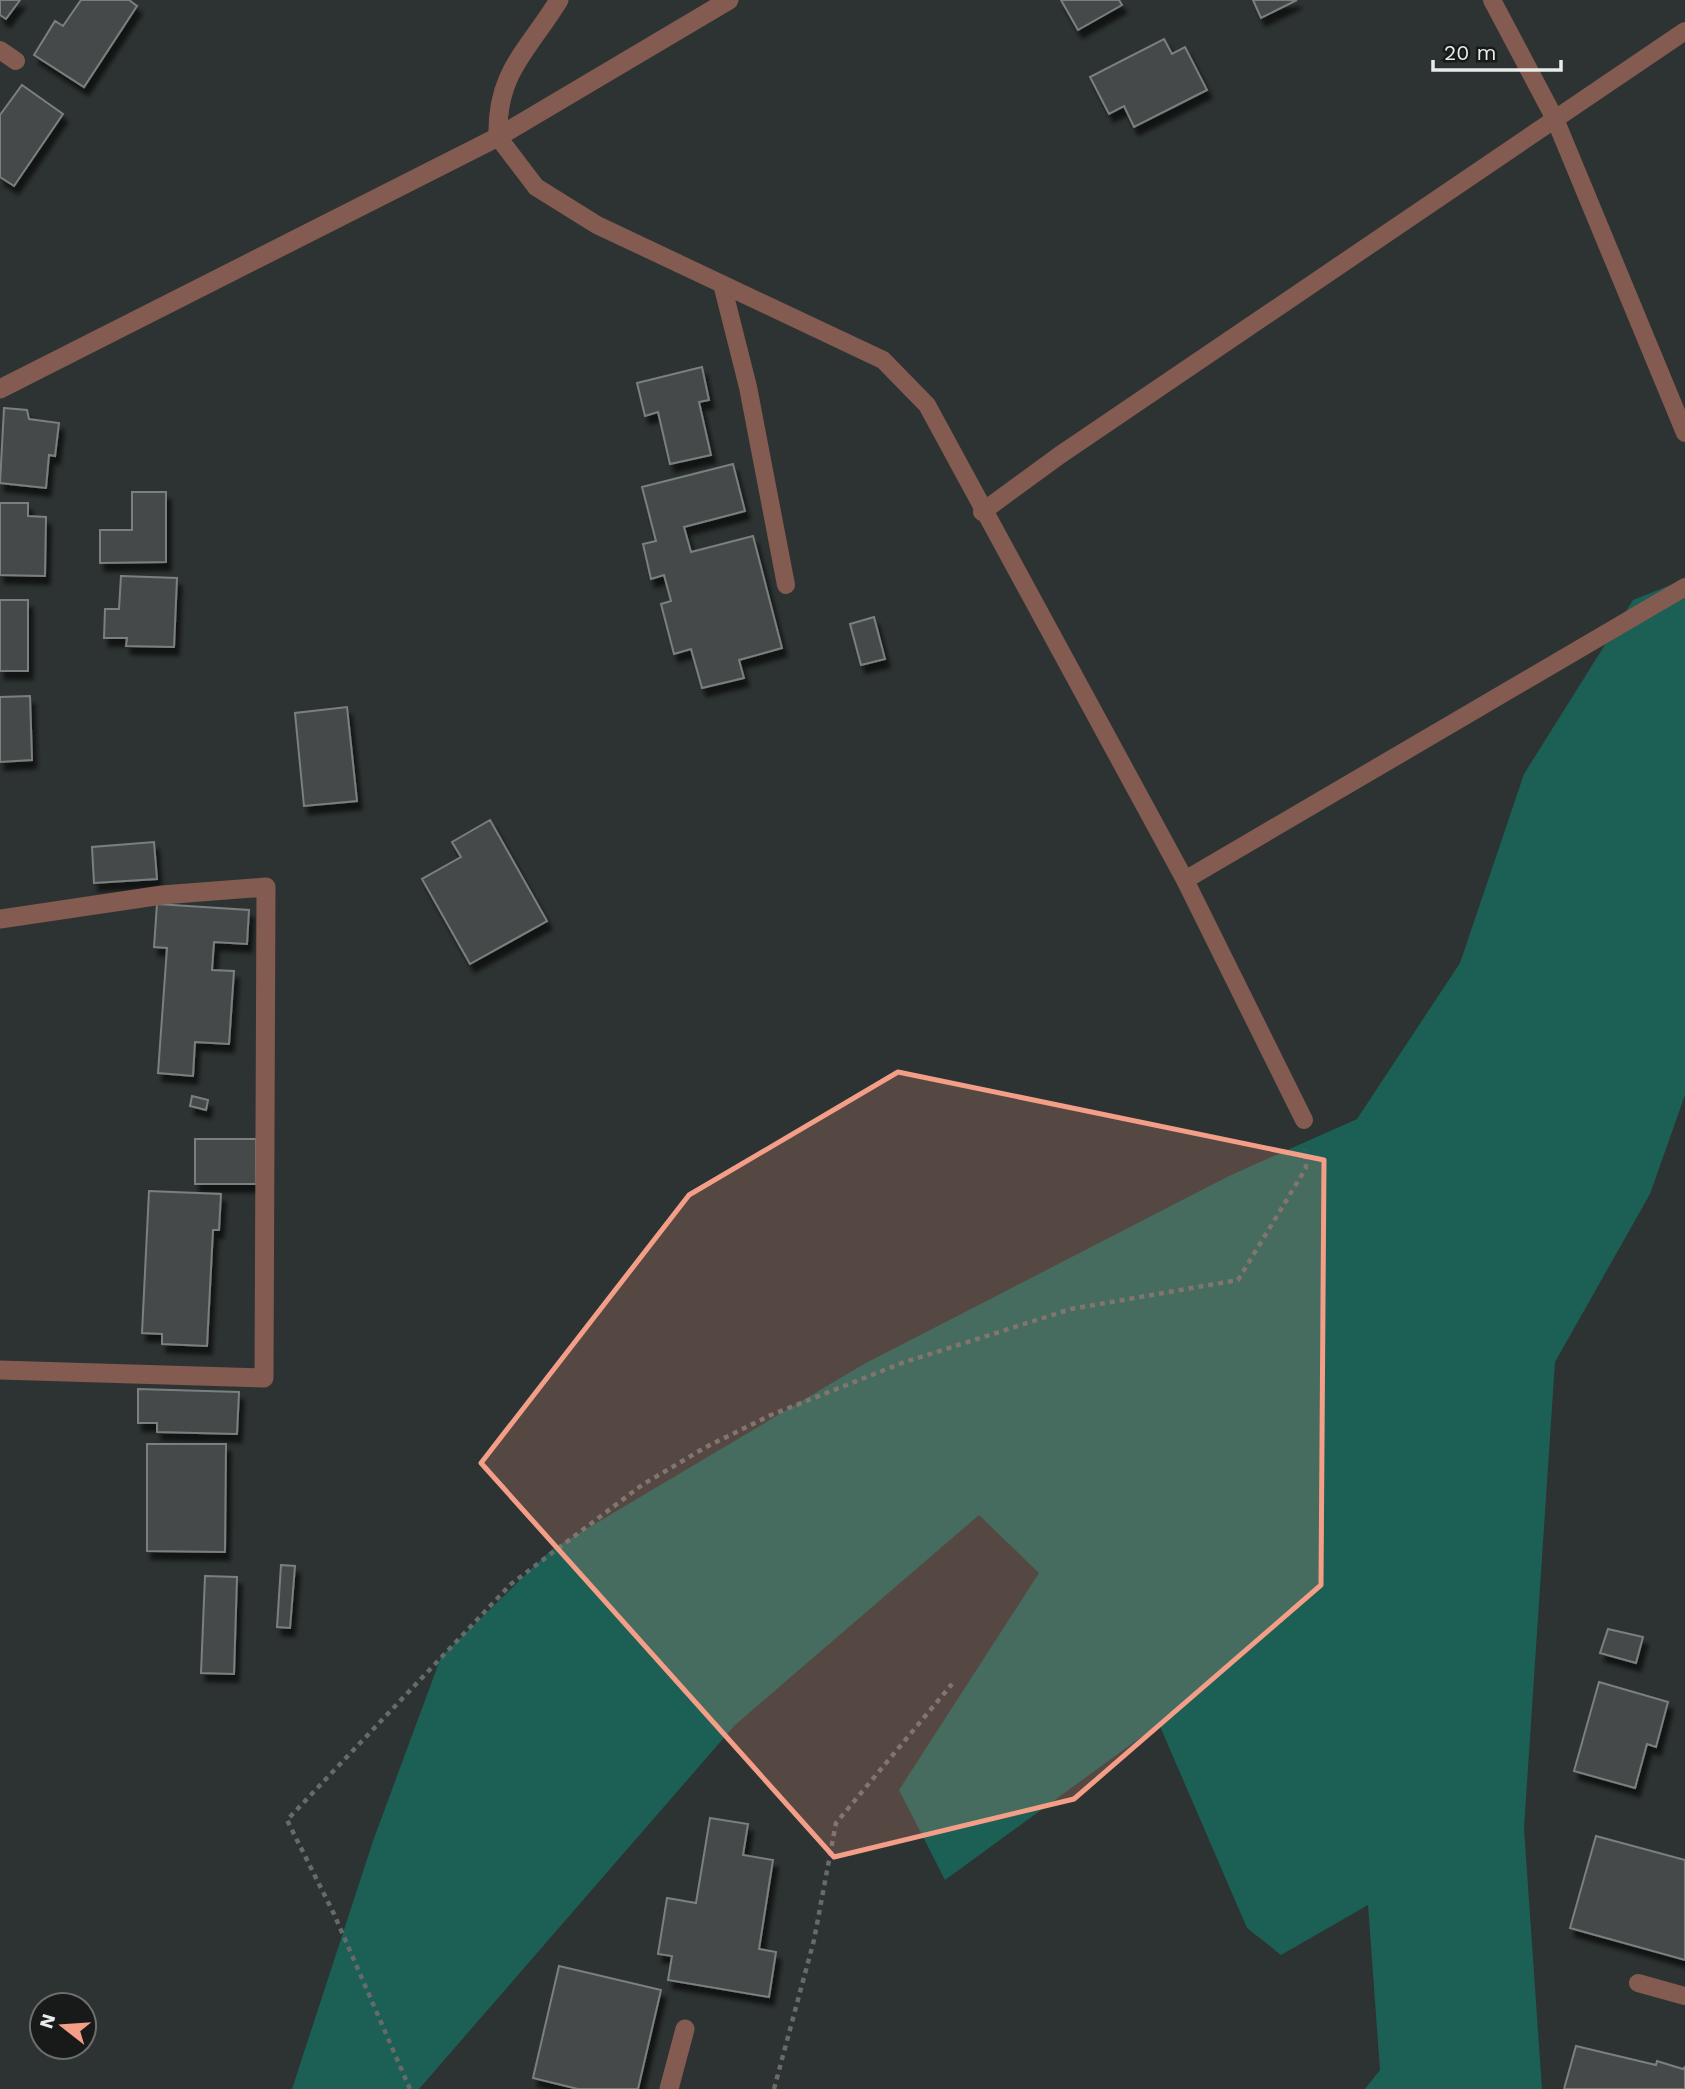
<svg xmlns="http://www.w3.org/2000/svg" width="1685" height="2089" font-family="'Work Sans',sans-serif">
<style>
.green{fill:#1b5f55}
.building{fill:#444a49;stroke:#79807e;stroke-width:2;filter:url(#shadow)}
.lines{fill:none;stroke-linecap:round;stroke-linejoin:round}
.path{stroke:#666b6a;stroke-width:4.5;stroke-dasharray:5 5;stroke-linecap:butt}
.service{stroke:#835b50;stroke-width:18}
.minor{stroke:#835b50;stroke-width:19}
.marked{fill:#f49e88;fill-opacity:0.2;stroke:#f49e88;stroke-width:5;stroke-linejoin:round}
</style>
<defs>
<filter id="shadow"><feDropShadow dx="4.5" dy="8" stdDeviation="2" flood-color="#0009"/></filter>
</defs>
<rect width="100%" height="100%" fill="#2d3332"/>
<path class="green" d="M1685,579V1095L1650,1194L1555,1362L1524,1828L1542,2089H1365L1380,2070L1368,1905L1281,1955L1247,1928L1159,1724L945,1880L899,1790L1039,1573L979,1515L735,1725L419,2089H292L373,1841L441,1657L551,1550L864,1364L1229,1176L1357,1119L1460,963L1524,774L1633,600Z"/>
<path class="building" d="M0,0H20L6,19L0,15Z
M81,0H129L137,6L84,87L34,55L55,21L63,26Z
M1061,0H1119L1122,5L1078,30Z
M1253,0H1297L1261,18Z
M1164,39L1172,54L1185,47L1207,90L1134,127L1124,106L1109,114L1090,77Z
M22,85L63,114L14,186L0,177V115Z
M702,367L709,400L699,402L711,455L670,464L658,412L645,416L637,383Z
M4,408L27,410L29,419L59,423L55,456L49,455L46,488L0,483Z
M733,464L745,511L684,527L691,552L753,536L782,648L739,660L744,678L702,688L691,649L674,654L661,604L671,601L664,575L651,579L643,544L656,541L642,487Z
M132,492H166V562L100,563V530H132Z
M0,503H28V516L46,517L45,576L0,575Z
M121,576L177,578L174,647L126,646L127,638H104L105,609H119Z
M0,600H28V671H0Z
M874,617L885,659L861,665L850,624Z
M30,696L32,760L0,762V697Z
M347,707L357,801L304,806L295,713Z
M490,820L547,921L470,964L422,879L461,857L452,842Z
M154,842L157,879L94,883L92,847Z
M157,904L249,910L247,944L214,942L212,970L234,971L229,1044L195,1042L193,1076L158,1073L167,948L154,947Z
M192,1096L208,1100L206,1110L190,1106Z
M195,1139H256V1184H195Z
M149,1191L221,1194L219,1230H213L207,1346L162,1344V1334L142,1333Z
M138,1389L239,1392L237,1434L157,1432V1423H138Z
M147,1444H226L225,1552L147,1551Z
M281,1565L295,1566L290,1628L277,1627Z
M205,1576L237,1577L234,1674L201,1673Z
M1608,1629L1643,1637L1636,1663L1600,1653Z
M1599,1682L1668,1702L1656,1747L1647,1744L1635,1788L1574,1771Z
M710,1818L748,1824L743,1855L773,1860L759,1949L776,1952L769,1997L668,1980L672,1956L658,1954L667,1898L696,1903Z
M1596,1836L1685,1860V1960L1570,1928Z
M559,1966L661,1990L638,2089H578L533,2078Z
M1576,2046L1656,2065L1657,2061L1683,2069L1685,2067V2089H1564Z"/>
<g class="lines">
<path class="path" d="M410,2089L334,1914L287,1820L511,1584L642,1485L706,1447L771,1415L902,1363L1071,1309L1238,1280L1306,1168L1305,1149
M774,2089L814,1940L836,1823L952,1684"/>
<path class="service" d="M1492,0L1555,119L1685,433
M0,50L16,61
M498,137L536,187L597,225L883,360L927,405L1185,880L1685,587
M722,284L748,387L786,585
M982,512L1060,455L1685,31
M1185,880L1304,1120
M1638,1983L1685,1996"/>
<path class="minor" d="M498,137C496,73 527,52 559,0
M0,389L498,137L729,0
M0,919L162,895L266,887L264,1378L0,1370
M669,2089L685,2029"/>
</g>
<path class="marked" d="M898,1072L1324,1160L1321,1585L1074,1799L834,1857L481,1463L689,1195Z"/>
<g transform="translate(63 2026) rotate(287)"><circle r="33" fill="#171a19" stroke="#6b6e6d" stroke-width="2"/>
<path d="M0-5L12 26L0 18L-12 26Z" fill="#f49e88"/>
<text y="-10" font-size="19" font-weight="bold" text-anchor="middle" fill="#e8eceb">N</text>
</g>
<path d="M1433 60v10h128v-10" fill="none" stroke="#e8eceb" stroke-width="3.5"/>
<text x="1444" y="60" font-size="21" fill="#e8eceb" stroke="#171a19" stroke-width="5" paint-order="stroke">20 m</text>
</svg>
